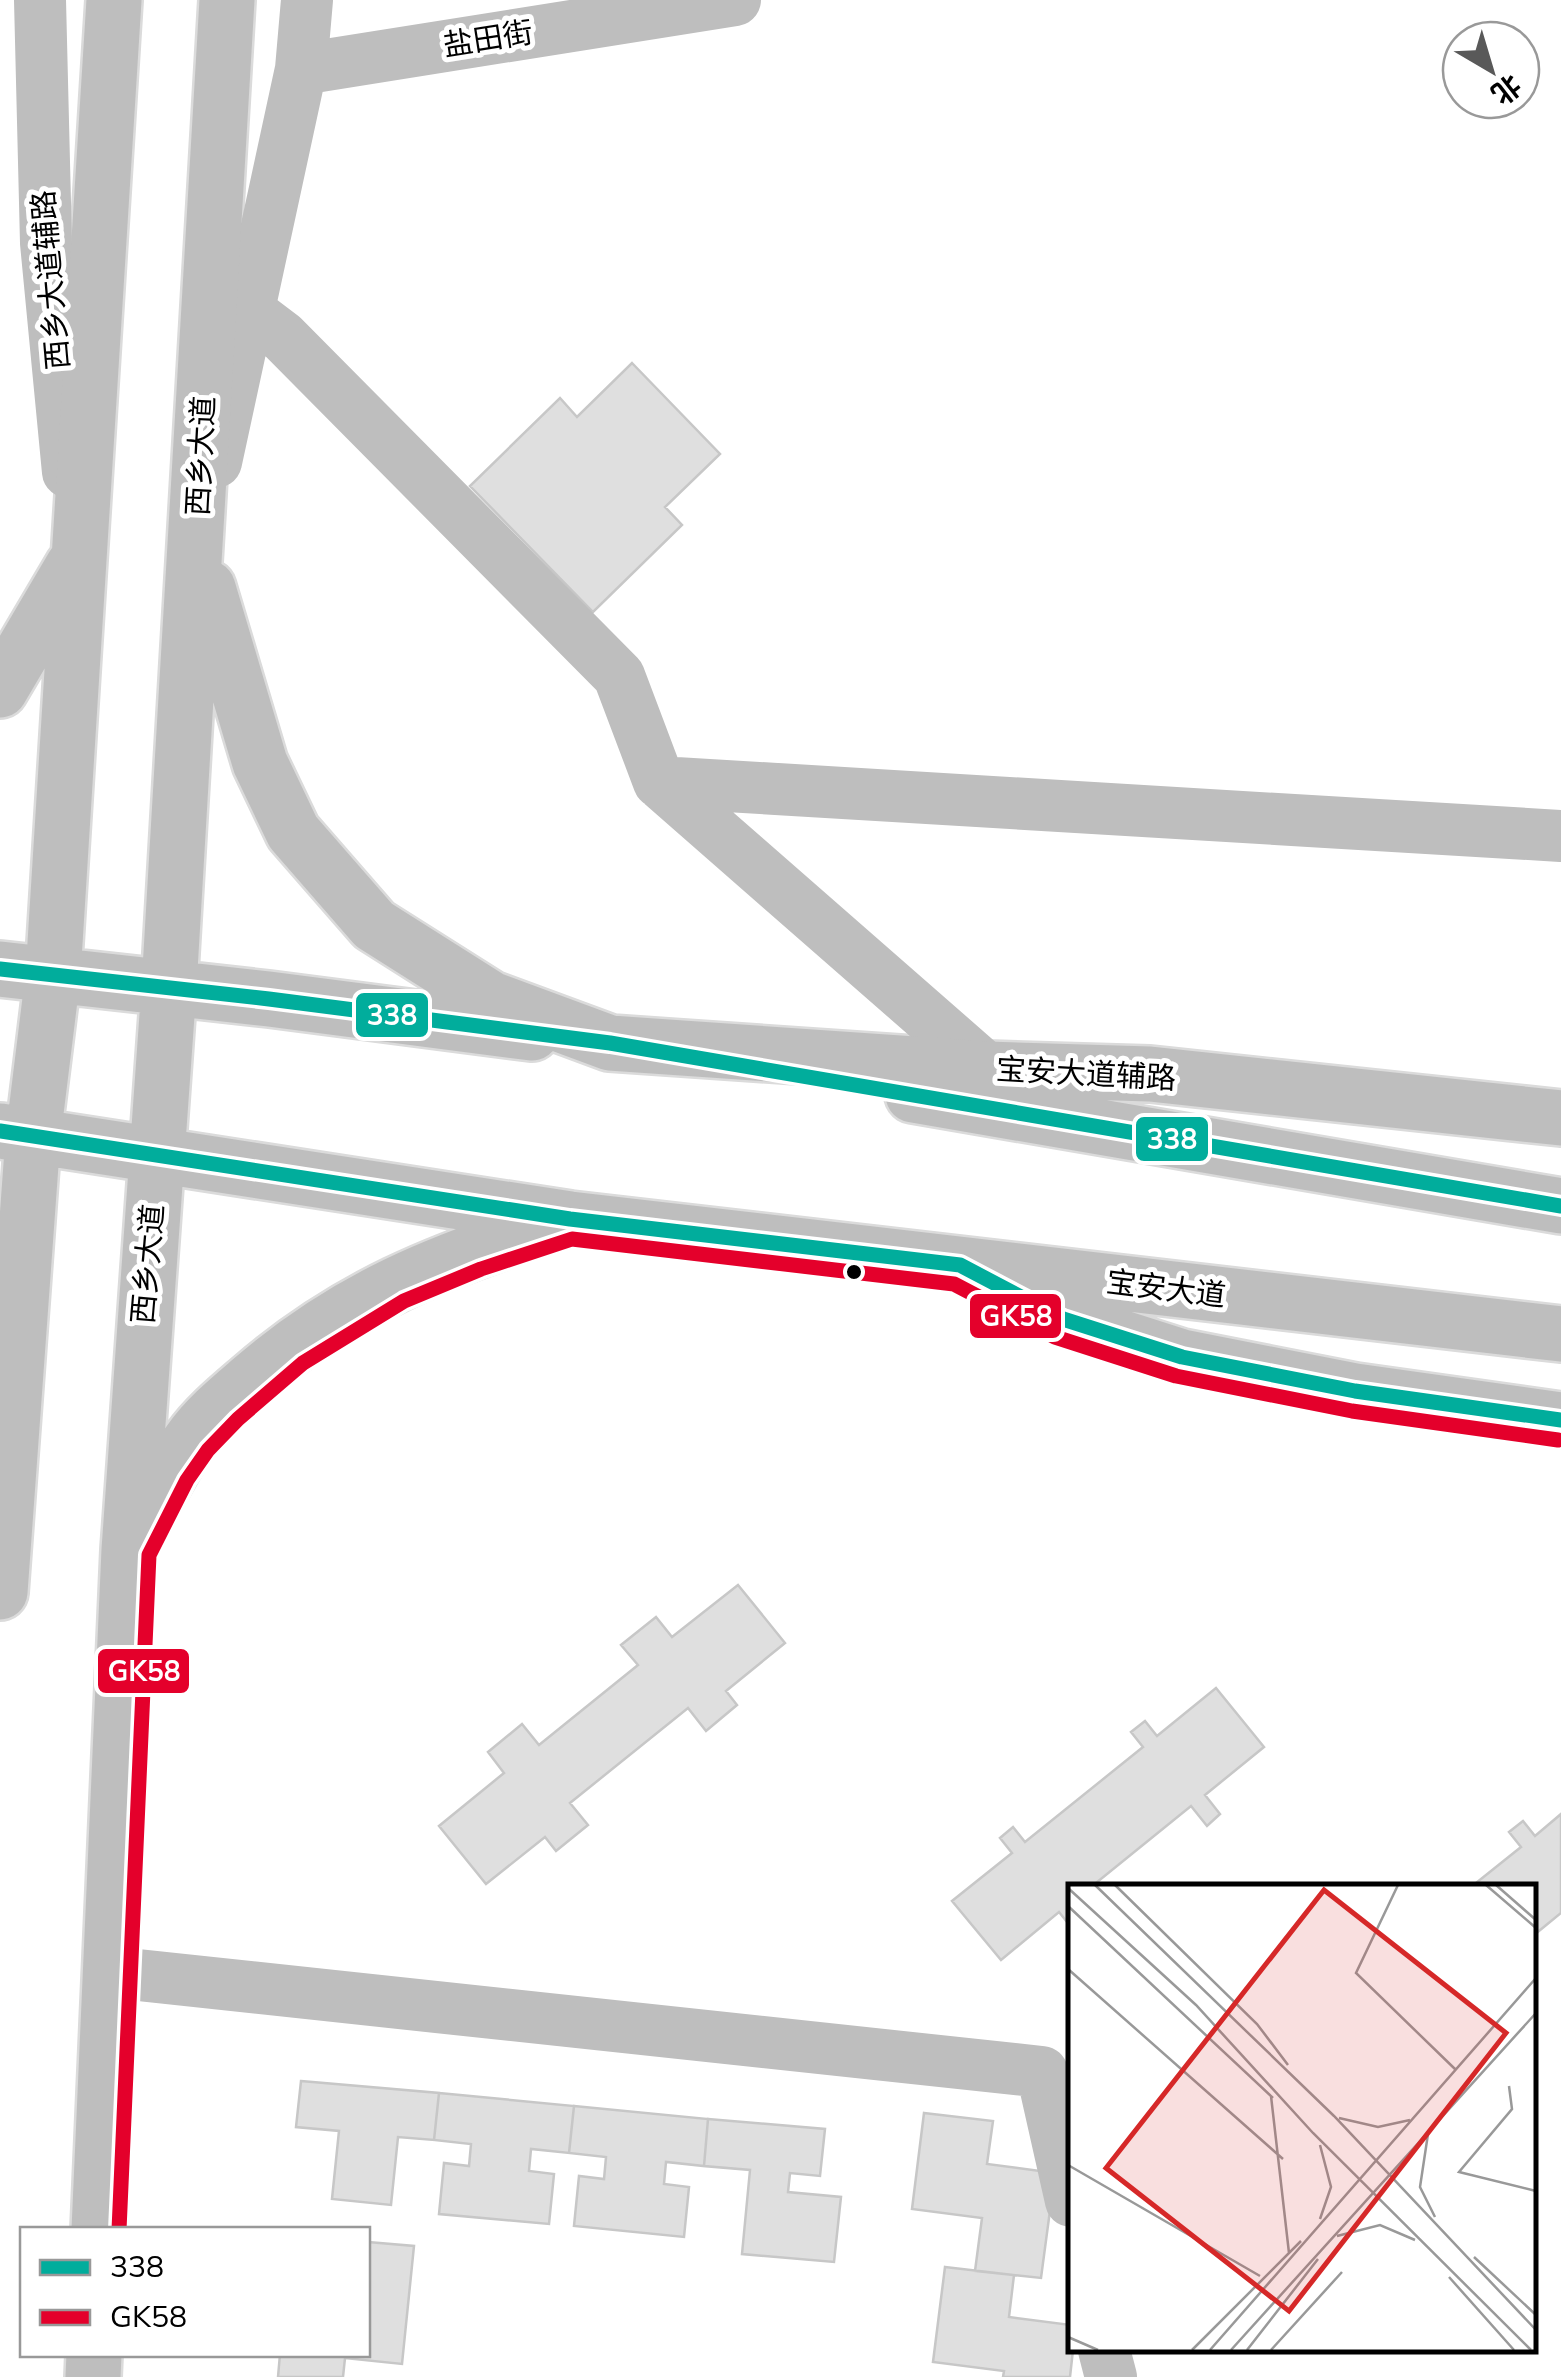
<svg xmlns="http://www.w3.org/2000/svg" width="1561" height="2377" font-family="Mulish,'Noto Sans SC',sans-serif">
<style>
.building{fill:#dfdfdf;stroke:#c7c7c7;stroke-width:2.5}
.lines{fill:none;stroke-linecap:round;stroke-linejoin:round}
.major-casing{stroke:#dbdbdb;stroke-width:60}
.minor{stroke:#bebebe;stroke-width:52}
.major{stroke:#bebebe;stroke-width:55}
.bus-1-casing{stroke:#fff;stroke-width:22}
.bus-2-casing{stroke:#fff;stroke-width:22}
.bus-1{stroke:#01ad9c;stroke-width:15}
.bus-2{stroke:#e4002b;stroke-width:15}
.bus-dot{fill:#000;stroke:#fff;stroke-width:4}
.labels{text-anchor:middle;stroke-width:10;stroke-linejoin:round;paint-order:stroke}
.street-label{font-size:30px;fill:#000;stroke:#fff}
.inset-road{fill:none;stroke:#999;stroke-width:2.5}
.view{fill:#d62828;fill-opacity:0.15;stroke:#d62828;stroke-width:5}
.inset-edge{fill:none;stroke:#000;stroke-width:5}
.line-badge{stroke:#fff;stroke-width:4}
.badge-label{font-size:28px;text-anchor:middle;font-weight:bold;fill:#fff}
</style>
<rect width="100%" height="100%" fill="#fff"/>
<path class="building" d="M632,363L720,454L665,507L682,525L593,612L470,486L560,398L577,417Z
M738,1585L785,1643L726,1691L737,1705L706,1731L688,1708L570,1803L588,1825L556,1851L545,1837L486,1884L439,1826L504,1773L488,1752L522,1724L539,1745L638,1665L621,1645L656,1617L672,1637Z
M1216,1688L1264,1747L1205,1795L1220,1814L1207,1826L1191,1806L1091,1887H1071V1927L1059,1912L1001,1960L952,1901L1012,1853L1000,1838L1013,1827L1025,1842L1143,1747L1131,1732L1145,1721L1157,1736Z
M1561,1814V1913L1534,1935V1887H1471L1521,1847L1509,1832L1523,1821L1535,1836Z
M301,2081L439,2093L434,2140L398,2137L391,2205L332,2199L339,2131L296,2127Z
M439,2093L574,2106L569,2153L531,2149L529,2171L554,2174L549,2224L439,2214L444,2163L469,2166L471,2144L434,2140Z
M574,2106L708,2119L704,2166L666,2162L664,2184L689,2187L684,2237L574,2226L579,2176L604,2179L606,2157L569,2153Z
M924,2113L993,2121L987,2164L1055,2173L1041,2278L975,2271L982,2218L912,2209Z
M708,2119L825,2129L820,2176L790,2173L788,2192L841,2197L834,2262L742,2254L750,2170L704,2166Z
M368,2242L414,2246L402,2364L345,2358L343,2377H278L280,2354H368Z
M945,2267L1014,2275L1009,2317L1071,2325L1073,2350L1070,2377H1003L1004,2371L933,2362Z"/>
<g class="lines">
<defs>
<path id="major" d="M208,588L260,763L293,832L374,925L491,999L610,1043L987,1069L1150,1074L1561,1118
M0,690L73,566
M0,969L269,999L532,1033
M913,1095L1561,1206
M0,1131L570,1219L1561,1334
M989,1280L1063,1319L1182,1357L1355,1391L1561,1420
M137,1534C154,1502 169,1470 190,1441C206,1418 229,1399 250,1381C346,1297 441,1260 561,1222
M0,1592L33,1137L53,975L114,0
M99,2230L129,1550L169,987L227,0
M93,2377L94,2354"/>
</defs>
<use href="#major" class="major-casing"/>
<path class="minor" d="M40,0L46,243L68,472
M301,69L735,0
M210,298L250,312L283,337L619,676L659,782L987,1069
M216,462L301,69L307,0
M659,782L1561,836
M110,1972L1042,2072L1071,2201
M1104,2350L1111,2377"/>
<use href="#major" class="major"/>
<defs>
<path id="bus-1" d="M0,969L269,999L610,1043L1561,1206
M0,1131L570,1219L960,1265L1063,1319L1182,1357L1355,1391L1561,1420"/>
<path id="bus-2" d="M119,2230L149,1555L187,1480L208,1450L238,1419L303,1363L404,1301L481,1269L572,1239L954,1284L1055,1337L1176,1376L1352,1411L1558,1440"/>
</defs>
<use href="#bus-1" class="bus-1-casing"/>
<use href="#bus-2" class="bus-2-casing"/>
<use href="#bus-1" class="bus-1"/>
<use href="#bus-2" class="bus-2"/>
</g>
<circle class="bus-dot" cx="854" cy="1272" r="9"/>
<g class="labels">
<g class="street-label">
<text transform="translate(488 39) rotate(-9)" y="10">盐田街</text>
<text transform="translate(51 280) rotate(-95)" y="10">西乡大道辅路</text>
<text transform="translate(201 456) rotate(-87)" y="10">西乡大道</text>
<text transform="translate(1086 1074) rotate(3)" y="10">宝安大道辅路</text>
<text transform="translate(148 1264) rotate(-85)" y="10">西乡大道</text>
<text transform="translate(1166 1289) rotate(7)" y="10">宝安大道</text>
</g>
</g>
<g transform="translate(1068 1884)">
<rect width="468" height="468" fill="#fff"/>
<path class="inset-road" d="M27,1L266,232L468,446M47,1L189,140L220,181M330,1L288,89L388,186M418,1L468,44M428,1L468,36M0,4L128,121L245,249L463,466M0,22L205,214M0,85L215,275M441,202L444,225L391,288L468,307M203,212L221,369M271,234L310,243L342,236M360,250L352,303L367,333M0,281L192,392M252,335L263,303L252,261M269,352L312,341L347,356M406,373L468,431M381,393L446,466M0,453L30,466M124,466L233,357M142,466L468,94M163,466L468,129M179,466L250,375M203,466L274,388"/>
<path class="view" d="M256,6L438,149L221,427L38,284Z"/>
<rect width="468" height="468" class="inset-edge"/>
</g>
<g class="line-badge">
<rect x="354" y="991" width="76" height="48" rx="10" fill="#01ad9c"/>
<rect x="1134" y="1115" width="76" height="48" rx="10" fill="#01ad9c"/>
<rect x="968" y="1292" width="95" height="48" rx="10" fill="#e4002b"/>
<rect x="96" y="1647" width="95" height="48" rx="10" fill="#e4002b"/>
</g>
<g class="badge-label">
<text x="392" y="1025">338</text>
<text x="1172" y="1149">338</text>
<text x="1016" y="1326">GK58</text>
<text x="144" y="1681">GK58</text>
</g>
<rect x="20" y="2227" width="350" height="130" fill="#ffffff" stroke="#999999" stroke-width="2.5"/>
<rect x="40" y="2260" width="50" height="15" fill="#01ad9c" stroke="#999999" stroke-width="2.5"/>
<text x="110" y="2277" font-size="30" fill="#000000">338</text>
<rect x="40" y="2310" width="50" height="15" fill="#e4002b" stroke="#999999" stroke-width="2.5"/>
<text x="110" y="2327" font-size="30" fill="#000000">GK58</text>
<g transform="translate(1491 70) rotate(142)"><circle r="48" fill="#ffffff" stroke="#999999" stroke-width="2.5"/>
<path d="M0-8L18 38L0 25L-18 38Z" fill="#595959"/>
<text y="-15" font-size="28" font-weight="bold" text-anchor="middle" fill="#000000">北</text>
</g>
</svg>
